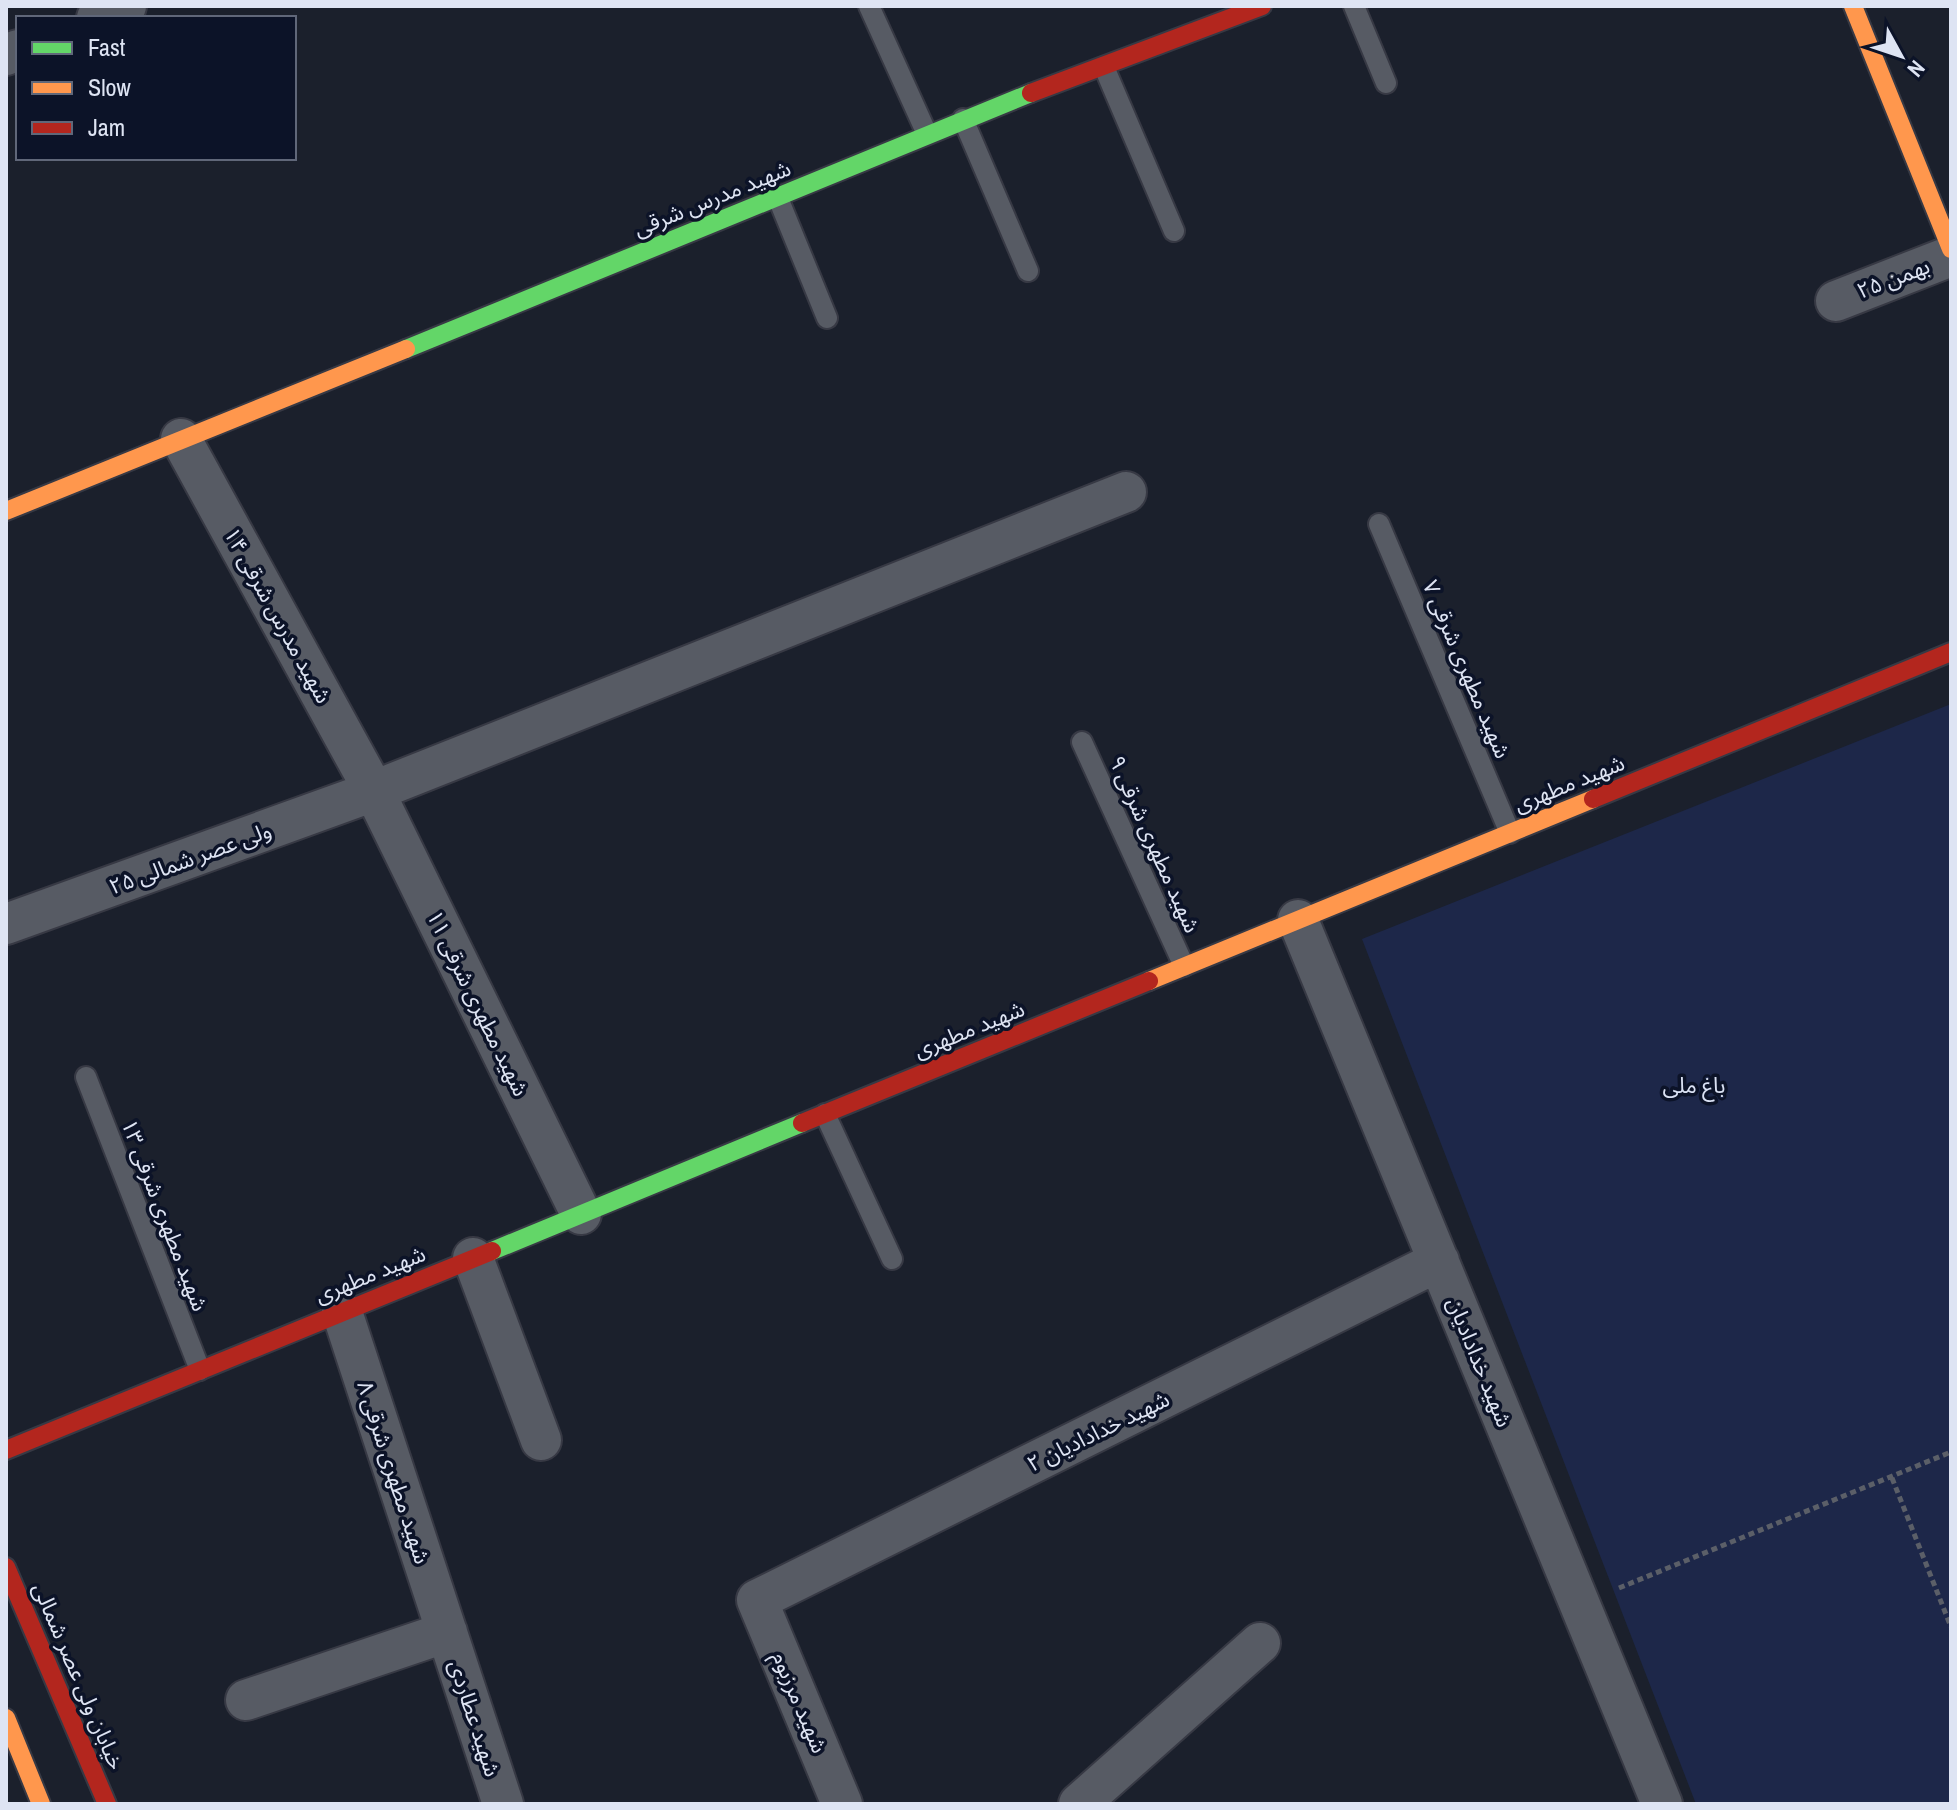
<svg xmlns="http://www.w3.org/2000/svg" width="1957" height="1810" font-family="'Archivo Narrow','Noto Sans Arabic',sans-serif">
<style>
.green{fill:#1d2749}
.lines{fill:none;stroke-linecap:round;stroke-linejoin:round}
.lane-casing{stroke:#373944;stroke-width:24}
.street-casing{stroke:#373944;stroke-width:44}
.fast-casing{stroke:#373944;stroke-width:22}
.slow-casing{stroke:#373944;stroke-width:22}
.jam-casing{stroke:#373944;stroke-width:22}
.path{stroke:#5b5f68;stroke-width:5;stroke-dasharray:6 4;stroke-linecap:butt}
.lane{stroke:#575b64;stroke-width:20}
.street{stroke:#575b64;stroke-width:40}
.fast{stroke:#63d668;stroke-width:18}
.slow{stroke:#ff974d;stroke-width:18}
.jam{stroke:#b3261e;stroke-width:18}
.labels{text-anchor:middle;stroke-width:7;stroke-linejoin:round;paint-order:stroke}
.street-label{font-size:22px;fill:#dee4f3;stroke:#0c1328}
.park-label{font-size:22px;fill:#dae1f3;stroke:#0c1328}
</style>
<rect width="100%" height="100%" fill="#1b202c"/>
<path class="green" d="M1951,704V1804H1696L1362,939Z"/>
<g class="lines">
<defs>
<path id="lane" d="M869,6L927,134
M1354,6L1386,83
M1104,67L1174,231
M963,119L1028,271
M778,198L827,318
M1379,524L1510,833
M1082,742L1184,966
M86,1077L200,1370
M825,1114L892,1259"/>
<path id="street" d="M97,18L126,6
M6,55L18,50
M1836,301L1951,256
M181,439L374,791L581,1214
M1298,920L1662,1804
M6,924L374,791L1126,492
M473,1258L541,1440
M342,1312L503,1804
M246,1700L447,1632
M842,1804L757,1600L1439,1261
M1079,1804L1260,1643"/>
<path id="fast" d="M406,349L1031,93
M492,1251L802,1123"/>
<path id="slow" d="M1853,6L1951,249
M6,511L406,349
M1149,981L1593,799
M6,1718L41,1804"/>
<path id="jam" d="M1031,93L1262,6
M1593,799L1951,652
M802,1123L1149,981
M6,1450L492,1251
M6,1567L107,1804"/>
</defs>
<use href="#lane" class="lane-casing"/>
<use href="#street" class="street-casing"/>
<use href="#fast" class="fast-casing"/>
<use href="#slow" class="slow-casing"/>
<use href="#jam" class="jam-casing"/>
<path class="path" d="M1892,1478L1951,1627
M1619,1588L1951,1452"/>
<use href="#lane" class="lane"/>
<use href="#street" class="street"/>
<use href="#fast" class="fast"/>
<use href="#slow" class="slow"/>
<use href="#jam" class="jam"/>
</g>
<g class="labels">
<g class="street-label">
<text transform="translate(712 198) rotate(-22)" y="8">شهید مدرس شرقی</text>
<text transform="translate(1893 278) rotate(-21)" y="8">بهمن ۲۵</text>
<text transform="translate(278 615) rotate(61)" y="8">شهید مدرس شرقی ۱۴</text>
<text transform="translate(1467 669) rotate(67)" y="8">شهید مطهری شرقی ۷</text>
<text transform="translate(1569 783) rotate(-22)" y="8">شهید مطهری</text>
<text transform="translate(1155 844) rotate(66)" y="8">شهید مطهری شرقی ۹</text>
<text transform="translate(190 858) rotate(-20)" y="8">ولی عصر شمالی ۲۵</text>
<text transform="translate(478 1003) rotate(64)" y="8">شهید مطهری شرقی ۱۱</text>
<text transform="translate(969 1029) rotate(-22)" y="8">شهید مطهری</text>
<text transform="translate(165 1215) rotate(69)" y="8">شهید مطهری شرقی ۱۳</text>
<text transform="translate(370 1274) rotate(-22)" y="8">شهید مطهری</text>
<text transform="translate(1480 1362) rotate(68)" y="8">شهید خدادادیان</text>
<text transform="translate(1098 1431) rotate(-26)" y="8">شهید خدادادیان ۲</text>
<text transform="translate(394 1472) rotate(72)" y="8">شهید مطهری شرقی ۸</text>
<text transform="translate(79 1676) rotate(67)" y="8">خیابان ولی عصر شمالی</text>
<text transform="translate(800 1702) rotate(67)" y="8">شهید مرزبوم</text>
<text transform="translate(475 1718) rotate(72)" y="8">شهید عطاردی</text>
</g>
<g class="park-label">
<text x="1694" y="1093">باغ ملی</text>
</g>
</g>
<rect width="1957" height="1810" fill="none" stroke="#dee4f3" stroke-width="16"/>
<rect x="16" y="16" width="280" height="144" fill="#0c1328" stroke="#606779" stroke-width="2"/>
<rect x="32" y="42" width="40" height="12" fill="#63d668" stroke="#606779" stroke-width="2"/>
<text x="88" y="56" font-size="24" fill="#dee4f3">Fast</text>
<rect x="32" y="82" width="40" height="12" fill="#ff974d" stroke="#606779" stroke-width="2"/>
<text x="88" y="96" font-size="24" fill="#dee4f3">Slow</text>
<rect x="32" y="122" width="40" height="12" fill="#b3261e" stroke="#606779" stroke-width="2"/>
<text x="88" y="136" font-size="24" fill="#dee4f3">Jam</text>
<g transform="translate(1901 56) rotate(130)" stroke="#0c1328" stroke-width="6" paint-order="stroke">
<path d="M0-6L14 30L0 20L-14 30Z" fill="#dee4f3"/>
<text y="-12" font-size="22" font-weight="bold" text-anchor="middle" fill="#dee4f3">N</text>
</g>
</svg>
